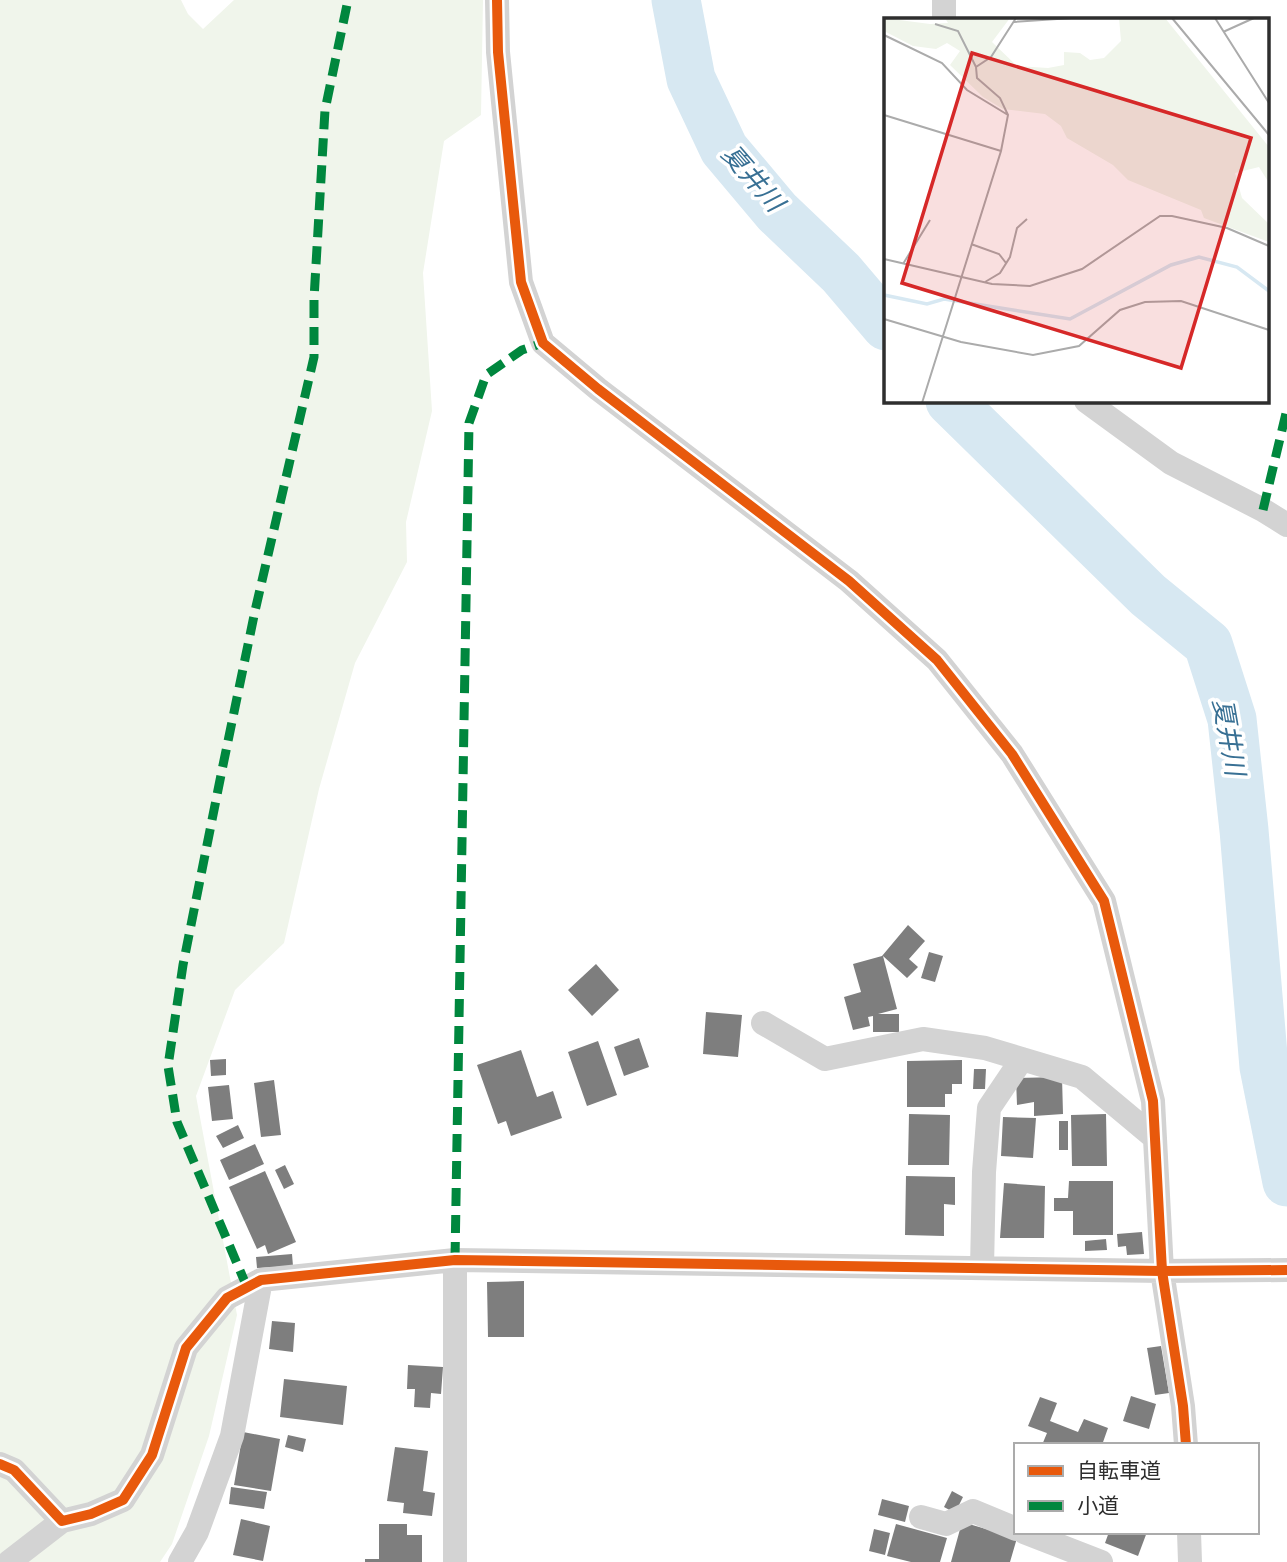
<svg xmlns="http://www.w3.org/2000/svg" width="1287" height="1562" font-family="'DM Sans','Noto Sans JP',sans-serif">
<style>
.green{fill:#f0f5eb}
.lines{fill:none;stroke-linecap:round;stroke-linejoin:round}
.river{stroke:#d7e8f2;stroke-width:49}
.building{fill:#7e7e7e}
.street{stroke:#d3d3d3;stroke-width:24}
.quiet{stroke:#00873e;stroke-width:9;stroke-dasharray:18 9;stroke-linecap:butt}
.cycleway-casing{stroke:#fff;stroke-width:15}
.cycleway{stroke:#e8590c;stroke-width:10}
.labels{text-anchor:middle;stroke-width:7;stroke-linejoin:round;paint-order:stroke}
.water-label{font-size:26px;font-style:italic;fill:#387094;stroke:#fff}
.inset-river{fill:none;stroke:#d7e8f2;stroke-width:3.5}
.inset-road{fill:none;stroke:#ababab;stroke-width:2}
.view{fill:#d62828;fill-opacity:0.15;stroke:#d62828;stroke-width:3.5}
.inset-edge{fill:none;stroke:#2e2e2e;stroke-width:3.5}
</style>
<rect width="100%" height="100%" fill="#fff"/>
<path class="green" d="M0,0H181L188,14L203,29L234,0H483L481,115L444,141L423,273L432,411L406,522L407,562L355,663L319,789L284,943L235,990L196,1096L237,1315L209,1436L172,1544L160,1562H0Z"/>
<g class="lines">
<path class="river" d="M676,0L691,79L724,149L777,212L841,273L886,326
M950,401L1148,595L1208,644L1232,719L1244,830L1264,1067L1287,1182"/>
</g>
<path class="building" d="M908,925L925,941L909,959L918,967L907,978L883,956L897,1009L878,1014H899V1032H873V1016L868,1017L870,1026L853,1030L844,997L861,992L853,964L882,956Z
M929,952L943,956L935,982L921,978Z
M596,964L619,990L592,1016L568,990Z
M706,1012L742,1015L738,1057L703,1054Z
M639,1038L649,1067L624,1076L614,1047Z
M598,1041L617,1095L587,1106L568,1052Z
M521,1050L537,1097L553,1091L562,1118L511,1136L506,1121L498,1124L477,1065Z
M226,1059V1075L211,1076L210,1060Z
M962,1060V1084H952V1094H945V1107H907V1061Z
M974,1069H986L985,1089H973Z
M1062,1077L1063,1114L1034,1116V1102L1017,1105L1016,1078Z
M274,1080L281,1135L261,1137L254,1083Z
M229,1085L233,1119L212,1121L208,1087Z
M909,1114L950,1115L949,1165H908Z
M1106,1114L1107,1166H1072L1071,1115Z
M1003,1117L1036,1118L1033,1158L1001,1156Z
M1059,1121H1068V1150H1059Z
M238,1125L244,1138L223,1148L216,1136Z
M255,1144L264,1164L229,1180L220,1160Z
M285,1165L294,1184L284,1189L275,1170Z
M265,1171L296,1242L268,1254L265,1245L257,1249L229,1187Z
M906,1176L955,1177V1205L944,1204V1236L905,1235Z
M1069,1181H1113V1235H1073V1211H1054V1198H1068Z
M1004,1183L1045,1186L1044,1238H1000Z
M1142,1232L1144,1254L1127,1255L1126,1246L1118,1247L1117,1234Z
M1106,1239L1107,1250L1085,1251V1241Z
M292,1254L293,1266L257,1268L256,1257Z
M524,1281V1337H488L487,1282Z
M272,1321L295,1323L293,1352L269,1349Z
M1161,1346L1169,1393L1155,1395L1147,1348Z
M408,1365L443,1367L441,1394L431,1393L430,1408L414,1407L415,1389H407Z
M284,1379L347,1386L343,1425L280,1417Z
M1131,1396L1156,1404L1149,1429L1123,1421Z
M1040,1397L1057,1403L1050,1421L1078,1432L1084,1419L1108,1428L1102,1445H1042L1047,1433L1028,1426Z
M243,1432L280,1439L271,1491L234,1485Z
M288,1435L306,1439L303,1452L285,1447Z
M395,1447L428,1451L423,1491L435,1493L432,1516L403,1513L404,1503L387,1501Z
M231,1487L267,1492L264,1509L229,1504Z
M952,1491L963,1497L955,1513L944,1507Z
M882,1499L909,1506L905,1522L878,1515Z
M241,1519L270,1526L263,1561L233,1555Z
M962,1522L1017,1538L1010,1562H951Z
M379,1524H407V1535H422V1562H365V1559H379Z
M896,1524L947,1538L940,1562H911L887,1556Z
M874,1529L890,1533L885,1555L869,1551Z
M1109,1532H1147L1138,1556L1105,1543Z"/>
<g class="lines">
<path class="street" d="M497,0L498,52L521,282L543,343L598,389L849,581L937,660L1012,754L1104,901L1153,1101L1162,1271L1183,1406L1186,1445
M944,0V19
M1086,401L1171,463L1263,510L1287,525
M763,1023L825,1059L923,1039L985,1048L1082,1077L1155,1138
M982,1268L984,1172L989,1108L1022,1059
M0,1464L14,1470L62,1521L91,1514L123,1500L152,1455L186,1348L227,1298L261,1280L455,1260L1162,1271L1287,1270
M921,1517L946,1524L973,1511L1016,1529
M1024,1532L1101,1562
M1189,1532L1190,1562
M9,1562L62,1521
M180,1562L197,1532L232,1436L261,1280
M455,1562V1260"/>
<path class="quiet" d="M1263,510L1287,409
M455,1260L469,423L486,375L522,350L543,343
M247,1287L177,1122L168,1066L183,965L222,770L255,611L314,357V299L325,110L348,0"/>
<defs>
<path id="cycleway" d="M497,0L498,52L521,282L543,343L598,389L849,581L937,660L1012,754L1104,901L1153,1101L1162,1271L1183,1406L1186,1445
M0,1464L14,1470L62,1521L91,1514L123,1500L152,1455L186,1348L227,1298L261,1280L455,1260L1162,1271L1287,1270"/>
</defs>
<use href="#cycleway" class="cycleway-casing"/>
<use href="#cycleway" class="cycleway"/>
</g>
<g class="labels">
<g class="water-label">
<text transform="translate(753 178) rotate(49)" y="9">夏井川</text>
<text transform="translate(1229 737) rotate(80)" y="9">夏井川</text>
</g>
</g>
<g transform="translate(884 18)">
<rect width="385" height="385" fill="#fff"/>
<path d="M0,0L46,6L64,5L61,0H126L108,24L133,48L164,50L180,47V34L196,35L206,42L220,40L237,23L235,0H281L385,129V165L375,149L351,155L358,180L385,206V224L320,200L317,192L244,162L229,147L183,120L177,108L161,96L119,91L99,79L66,47L76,33L63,25L52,31L29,28L0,13Z" fill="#f0f5eb"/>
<path class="inset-river" d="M0,277L43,286L60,281L186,301L287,247L315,239L353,249L385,273"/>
<path class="inset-road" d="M288,0L385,117M331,0L385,85M130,4L188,0M51,6L74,13L92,49M339,14L370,0M0,17L58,45L83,72L124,97M0,97L117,133M87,226L115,236L122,245M0,241L108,266L146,268L198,251L276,198H288L343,210L385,228M19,246L46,202M101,264L116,255L126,239L133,210L143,201M0,301L77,324L149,337L195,328L236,292L261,284L297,283L385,312M38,385L117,133L124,97L116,80L93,60L92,49L107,39L132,0"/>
<path class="view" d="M88,35L367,120L297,350L18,265Z"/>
<rect width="385" height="385" class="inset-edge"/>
</g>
<rect x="1014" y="1443" width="245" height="91" fill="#ffffff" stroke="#ababab" stroke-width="2"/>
<rect x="1028" y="1466" width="35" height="10" fill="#e8590c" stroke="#ababab" stroke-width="2"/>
<text x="1077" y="1478" font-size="21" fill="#2e2e2e">自転車道</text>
<rect x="1028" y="1501" width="35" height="10" fill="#00873e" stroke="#ababab" stroke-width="2"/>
<text x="1077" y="1513" font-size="21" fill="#2e2e2e">小道</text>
</svg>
